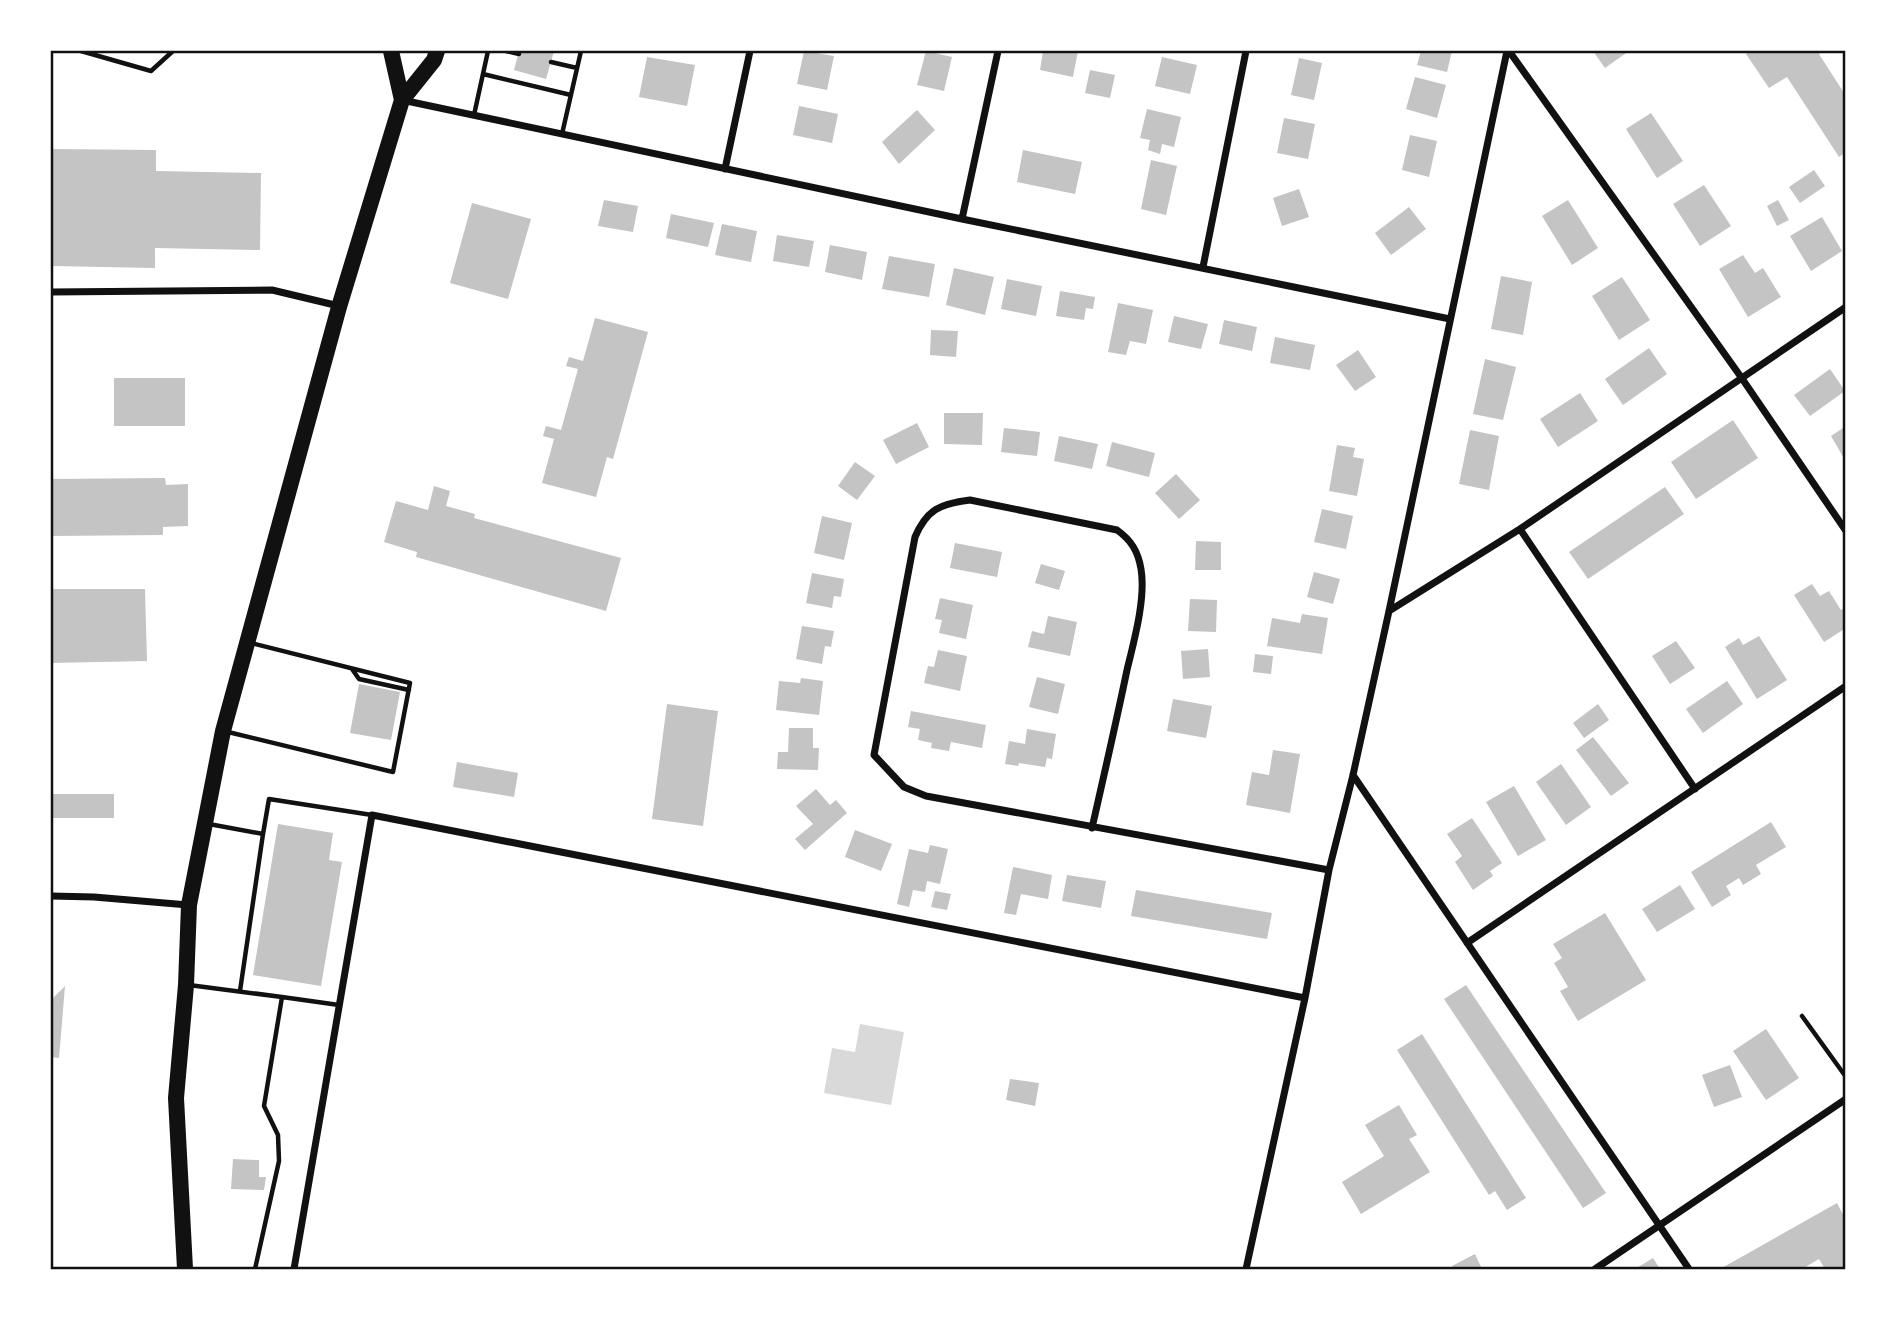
<svg xmlns="http://www.w3.org/2000/svg" width="1897" height="1320" font-family="'IBM Plex Sans',sans-serif">
<style>
.water{fill:#d9d9d9}
.building{fill:#c4c4c4}
.lines{fill:none;stroke-linecap:round;stroke-linejoin:round}
.service{stroke:#111;stroke-width:4.5}
.minor{stroke:#111;stroke-width:7}
.primary{stroke:#111;stroke-width:16}
.neatline{fill:none;stroke:#111;stroke-width:2.5}
</style>
<rect width="100%" height="100%" fill="#fff"/>
<path class="water" d="M860,1024L904,1032L891,1105L824,1093L832,1048L855,1052Z"/>
<path class="building" d="M519,51H554L546,79L514,70Z
M804,51L834,56L827,90L797,84Z
M926,51L952,57L944,91L917,85Z
M1043,51H1078L1073,77L1040,70Z
M1421,51H1452L1447,72L1417,65Z
M1593,51H1629L1605,68Z
M1750,51H1823L1819,54L1846,96V152L1839,157L1787,77L1769,88L1746,54Z
M647,57L695,65L687,106L639,97Z
M1162,57L1197,65L1190,94L1155,86Z
M1299,58L1322,63L1314,100L1291,95Z
M1090,70L1115,75L1110,98L1085,93Z
M1415,77L1446,85L1437,118L1406,109Z
M799,106L838,114L832,143L793,135Z
M1147,109L1181,117L1174,147L1162,144L1160,154L1148,150L1150,140L1140,138Z
M917,110L935,130L899,164L882,142Z
M1651,113L1683,161L1657,178L1626,129Z
M1284,118L1315,124L1308,159L1277,153Z
M1410,135L1437,141L1429,177L1402,170Z
M51,149L156,150V171L261,173L260,250L155,248V268L51,266Z
M1023,150L1082,162L1075,194L1017,182Z
M1151,160L1177,166L1166,215L1141,209Z
M1814,170L1825,186L1800,203L1789,187Z
M1704,185L1731,226L1700,246L1673,204Z
M1299,189L1309,217L1282,226L1273,198Z
M604,200L638,206L633,232L598,226Z
M1568,200L1598,248L1572,265L1542,216Z
M1778,200L1789,220L1777,226L1767,206Z
M472,203L531,219L508,299L450,283Z
M1409,207L1426,229L1391,255L1375,233Z
M671,214L714,223L708,247L666,238Z
M1822,217L1842,251L1811,271L1790,236Z
M722,224L757,231L751,262L715,255Z
M777,235L814,241L809,267L773,261Z
M830,245L867,252L862,280L825,272Z
M1743,255L1755,273L1763,268L1781,297L1748,317L1719,269Z
M889,256L935,264L929,297L882,289Z
M954,268L994,277L985,315L946,305Z
M1501,276L1532,282L1523,335L1491,329Z
M1622,277L1650,320L1619,340L1592,296Z
M1007,279L1042,286L1036,316L1001,309Z
M1060,291L1095,297L1093,309L1086,308L1084,320L1056,316Z
M1118,303L1153,310L1146,344L1130,341L1126,355L1108,352Z
M1174,316L1208,324L1201,349L1168,342Z
M595,318L648,332L613,459L607,457L596,497L542,483L554,439L543,436L546,426L561,430L578,369L566,366L569,357L583,361Z
M1224,320L1257,327L1252,351L1219,344Z
M931,330L958,331L956,357L930,355Z
M1275,337L1315,345L1310,370L1270,363Z
M1649,348L1667,374L1623,405L1605,379Z
M1358,350L1376,377L1355,391L1336,365Z
M1485,359L1516,367L1503,420L1473,414Z
M1830,369L1845,391L1810,416L1794,395Z
M114,378H185V426H114Z
M1580,393L1598,421L1558,447L1540,419Z
M944,413H983L982,445L944,444Z
M1733,420L1758,458L1696,499L1671,462Z
M917,423L929,447L896,464L883,440Z
M1846,426V462L1831,436Z
M1004,428L1040,432L1037,456L1001,452Z
M1470,430L1499,436L1489,490L1459,484Z
M1059,436L1098,444L1092,469L1054,461Z
M1112,442L1155,453L1149,477L1106,466Z
M1337,445L1355,448L1353,457L1364,459L1357,496L1329,491Z
M855,462L875,476L857,500L838,486Z
M1176,474L1200,500L1179,519L1155,493Z
M165,478L166,485L188,484V526L163,527V535L51,536V479Z
M434,486L450,491L446,506L475,514L474,518L621,558L606,611L416,557L417,552L384,542L396,501L428,510Z
M1665,487L1684,514L1588,579L1569,552Z
M1322,509L1353,516L1346,549L1314,542Z
M822,516L852,523L844,560L814,553Z
M1196,541L1221,542V570H1195Z
M955,543L1002,552L997,577L950,568Z
M1041,564L1065,571L1059,590L1035,583Z
M1314,572L1340,579L1333,604L1307,597Z
M812,573L844,579L841,597L834,596L832,608L806,603Z
M1812,584L1820,596L1829,591L1841,610L1846,607V628L1824,642L1794,595Z
M51,589H145L147,661L51,663Z
M940,598L973,605L966,639L939,633L942,620L935,619Z
M1190,599L1217,600L1216,632L1188,631Z
M1302,614L1328,618L1322,654L1267,646L1272,618L1300,623Z
M1048,616L1077,622L1070,656L1028,647L1032,631L1044,634Z
M802,626L834,631L831,647L825,646L822,664L796,659Z
M1759,636L1787,680L1757,699L1725,647L1739,638L1743,645Z
M1676,641L1695,668L1670,684L1652,656Z
M1208,649L1210,677L1183,679L1181,651Z
M938,650L967,656L960,691L924,683L928,666L934,667Z
M1255,654L1273,656L1271,674L1253,672Z
M1037,677L1065,684L1058,714L1029,707Z
M801,678L823,681L819,715L776,710L779,681L800,683Z
M1727,681L1743,704L1703,733L1686,709Z
M359,684L400,692L391,740L350,733Z
M1173,699L1212,706L1206,738L1167,731Z
M667,704L718,711L703,826L652,819Z
M1598,704L1609,720L1584,738L1573,723Z
M911,711L986,725L982,748L951,742L949,751L931,748L932,743L918,740L920,729L908,727Z
M789,728H813V748H819L818,770L777,769L778,752H788Z
M1027,729L1056,734L1052,759L1047,758L1045,767L1019,763L1018,766L1005,764L1009,741L1025,744Z
M1593,737L1629,783L1611,796L1576,750Z
M1273,750L1300,754L1290,813L1246,805L1252,772L1269,775Z
M457,762L518,773L514,797L453,787Z
M1561,764L1591,807L1566,825L1536,782Z
M1514,786L1546,840L1518,856L1486,802Z
M816,789L830,805L836,800L847,813L805,850L795,839L813,824L796,806Z
M51,794H114V818H51Z
M1472,818L1502,863L1490,871L1493,876L1473,890L1455,862L1462,856L1447,834Z
M1771,822L1786,847L1756,865L1761,874L1743,885L1739,878L1726,886L1731,895L1712,907L1691,872Z
M278,824L333,833L329,860L342,862L321,986L253,975Z
M855,830L892,844L881,871L845,857Z
M930,845L948,849L940,884L927,881L925,892L913,890L909,907L897,904L909,849L928,853Z
M1013,867L1052,875L1048,899L1021,894L1016,915L1004,913Z
M1067,875L1106,881L1101,908L1062,901Z
M1680,885L1695,909L1657,932L1642,909Z
M1136,890L1272,913L1267,939L1131,916Z
M935,891L951,894L947,910L931,907Z
M1605,913L1646,980L1578,1021L1560,991L1568,987L1554,963L1562,958L1553,944Z
M1466,985L1606,1193L1583,1208L1444,999Z
M65,986L59,1058L51,1057V1000Z
M1766,1029L1799,1078L1766,1100L1733,1051Z
M1422,1034L1526,1198L1507,1210L1495,1191L1489,1195L1397,1050Z
M1730,1065L1742,1097L1714,1107L1702,1075Z
M1010,1079L1039,1083L1035,1106L1006,1100Z
M1399,1105L1417,1135L1409,1139L1430,1172L1361,1214L1342,1182L1384,1156L1365,1125Z
M233,1159L259,1160V1177H266L264,1190L231,1189Z
M1837,1203L1846,1220V1269H1825L1819,1259L1802,1269H1720Z
M1475,1254L1482,1269H1454L1452,1266Z
M1653,1258L1660,1269H1635Z"/>
<g class="lines">
<path class="service" d="M81,51L151,71L173,51
M506,51L519,54
M551,62L577,68
M483,74L571,95
M474,115L488,51
M562,134L581,51
M352,669L359,679L409,690
M228,732L393,772L410,683L251,643
M209,824L263,834L269,799L372,815
M189,985L282,997L264,1106L278,1135L279,1161L255,1269
M240,991L263,834
M282,997L339,1005
M1802,1016L1846,1077"/>
<path class="minor" d="M1509,51L1741,377L1846,531
M402,100L962,219L1450,319
M725,169L750,51
M962,219L998,51
M1203,267L1246,51
M51,292L272,290L339,306
M1520,529L1695,789
M1389,611L1520,529L1846,307
M1353,775L1689,1269
M1092,828C1104,775 1116,723 1127,670C1134,641 1146,598 1141,569C1138,551 1131,540 1117,530L970,500C940,504 927,509 915,537L874,755L904,787L926,796L1329,870
M51,896L94,897L188,905
M1467,943L1846,686
M294,1269L372,815L1305,998
M1246,1269L1305,998L1329,870L1353,775L1389,611L1507,51
M1595,1269L1846,1099"/>
<path class="primary" d="M391,51L402,100
M185,1269L176,1098L186,985L189,905L223,731L339,307L402,100L434,60L437,51"/>
</g>
<rect width="1897" height="1320" fill="none" stroke="#ffffff" stroke-width="105"/>
<rect x="52" y="52" width="1792" height="1216" class="neatline"/>
</svg>
